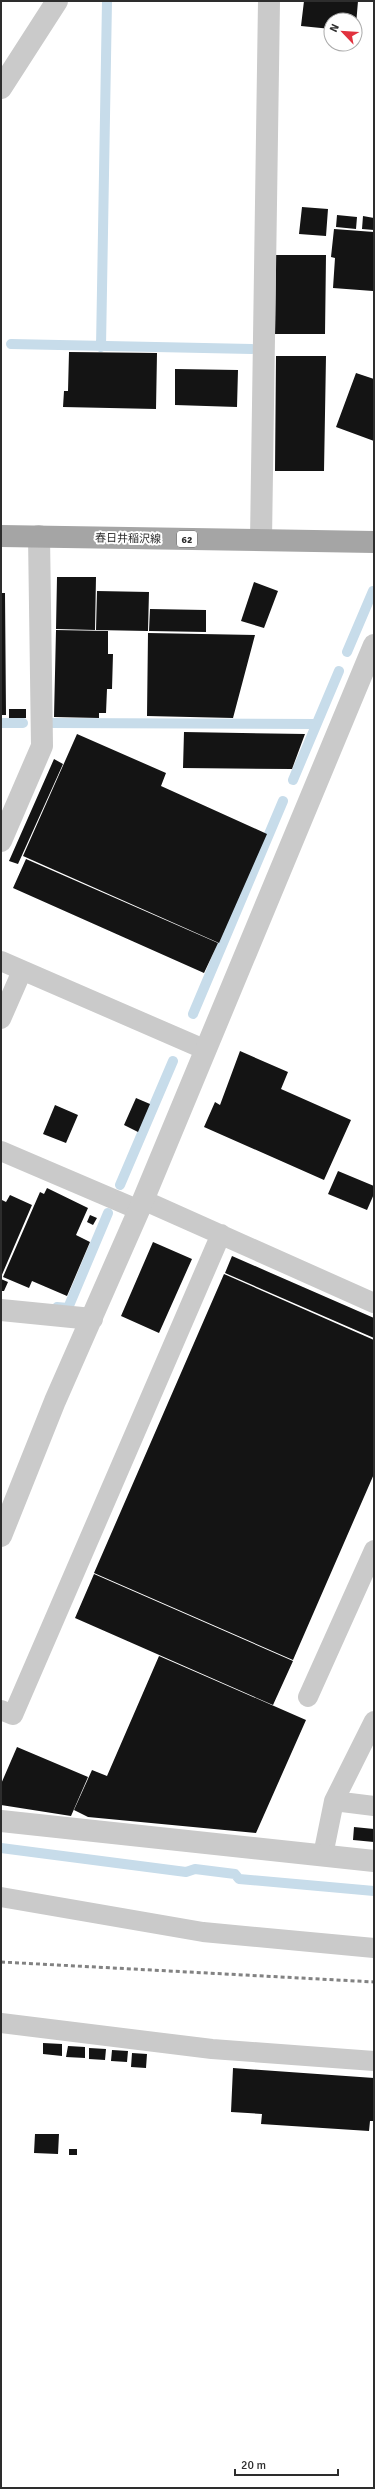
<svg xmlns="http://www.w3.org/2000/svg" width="375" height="2489" font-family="Signika,'Noto Sans JP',sans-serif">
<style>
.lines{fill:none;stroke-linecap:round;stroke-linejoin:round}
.stream{stroke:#c7dcea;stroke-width:10}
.building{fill:#141414}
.service{stroke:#cacaca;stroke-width:20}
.minor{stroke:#cacaca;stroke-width:22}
.tertiary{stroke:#cacaca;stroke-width:22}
.primary{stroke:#a5a5a5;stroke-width:22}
.rail{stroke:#828282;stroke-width:3;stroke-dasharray:4 3;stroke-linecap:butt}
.labels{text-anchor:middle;stroke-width:4;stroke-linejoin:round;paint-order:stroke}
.shield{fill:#fff;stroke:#6c6c6c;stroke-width:1}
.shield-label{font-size:10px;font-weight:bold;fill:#2d2d2d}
.street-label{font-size:11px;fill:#2d2d2d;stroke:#fff}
</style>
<rect width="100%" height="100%" fill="#fff"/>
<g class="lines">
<path class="stream" d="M11,344L252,349
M101,347L107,1
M347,652L373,591
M1,723H23
M50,723L316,724
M293,780L339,671
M193,1014L283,801
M120,1185L173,1061
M57,1307L68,1308L108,1213
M1,1848L186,1872L195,1869L235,1874L239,1879L374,1891"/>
</g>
<path class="building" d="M304,1H358L356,25L355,20H331V29L301,26Z
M302,207L328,209L326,236L299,234Z
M337,215L357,217L356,229L336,227Z
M363,216L374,218V230L362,229Z
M334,229L374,232L373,291L333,288L335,258L331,257Z
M276,255H326L325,334H275Z
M69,352L157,353L156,409L63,407L64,391H68Z
M276,356H326L324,471H275Z
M175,369L238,370L237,407L175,405Z
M356,373L374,379V441L336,427Z
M57,577H96L95,630L56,629Z
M254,582L278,591L264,628L241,621Z
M97,591L149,592L148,631L96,630Z
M1,593H5L6,715H1Z
M150,609L206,610V632L149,631Z
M56,630L108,631V654H113L112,689H107L106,713H99V718L54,717Z
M148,633L255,635L233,718L147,716Z
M9,709H26V718H9Z
M184,732L305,734L292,769L183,768Z
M77,734L166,773L161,786L267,834L219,943L23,856Z
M54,759L63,764L18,864L9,861Z
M26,859L218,943L204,973L13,888Z
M240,1051L288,1072L281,1089L351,1120L324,1180L204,1127L215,1102L220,1105Z
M136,1098L150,1104L138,1132L124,1125Z
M55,1105L78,1115L66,1143L43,1134Z
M338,1171L374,1186V1194L367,1210L328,1194Z
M47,1188L88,1208L76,1235L90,1242L67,1296L32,1281L29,1288L3,1277L40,1192L44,1194Z
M10,1195L32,1205L1,1277V1203L2,1200L6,1202Z
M90,1215L97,1218L93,1225L87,1222Z
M153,1242L192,1259L159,1333L121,1316Z
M232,1256L374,1318V1338L225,1273Z
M224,1274L374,1340V1474L293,1660L94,1573Z
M1,1279L8,1282L4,1291H1Z
M94,1574L293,1661L273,1705L75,1618Z
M159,1656L306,1720L256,1833L88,1817L74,1810L92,1770L107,1776Z
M17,1747L88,1777L71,1816L1,1805V1784Z
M354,1827L374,1829V1842L353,1840Z
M43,2043L62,2044V2056L43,2054Z
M68,2046L85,2047V2058L66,2057Z
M89,2048L106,2049L105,2060L89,2059Z
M112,2050L128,2051L127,2062L111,2061Z
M132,2053L147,2054L146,2068L131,2067Z
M233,2068L374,2078V2121H370L369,2131L261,2124L262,2114L231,2112Z
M35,2134H59L58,2154L34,2153Z
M69,2149H77V2155H69Z"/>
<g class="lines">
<path class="service" d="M1,961L206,1050
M1,1019L22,971
M1,1151L139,1210
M143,1200L374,1303
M308,1697L374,1550
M1,1710L13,1715L221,1234
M334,1801L374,1806
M323,1855L334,1801L374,1721
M1,1897L203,1932L374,1948
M1,2023L212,2049L374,2061"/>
<path class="minor" d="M261,540L269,1
M1,841L42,746L39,536
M1,1310L92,1319
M1,1536L55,1401L139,1210L374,645
M1,1821L374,1861"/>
<path class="tertiary" d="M1,88L57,1"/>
<path class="primary" d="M1,536L374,542"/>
<path class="rail" d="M1,1962L374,1982"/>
</g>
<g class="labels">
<rect class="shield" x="177" y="531" width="20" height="16" rx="3"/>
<g class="shield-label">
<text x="187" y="543">62</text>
</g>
<g class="street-label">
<text transform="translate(128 538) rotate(1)" y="4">春日井稲沢線</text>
</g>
</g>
<rect width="375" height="2489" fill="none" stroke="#2d2d2d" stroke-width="4"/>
<g transform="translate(343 32) rotate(295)"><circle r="19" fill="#ffffff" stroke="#ababab"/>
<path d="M0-3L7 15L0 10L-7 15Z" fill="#e1323e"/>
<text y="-6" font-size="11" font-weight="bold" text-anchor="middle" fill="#2d2d2d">N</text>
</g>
<path d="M235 2469v6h103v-6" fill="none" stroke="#2d2d2d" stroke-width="2"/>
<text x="241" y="2469" font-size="12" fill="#2d2d2d" stroke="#ffffff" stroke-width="3" paint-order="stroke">20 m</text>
</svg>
